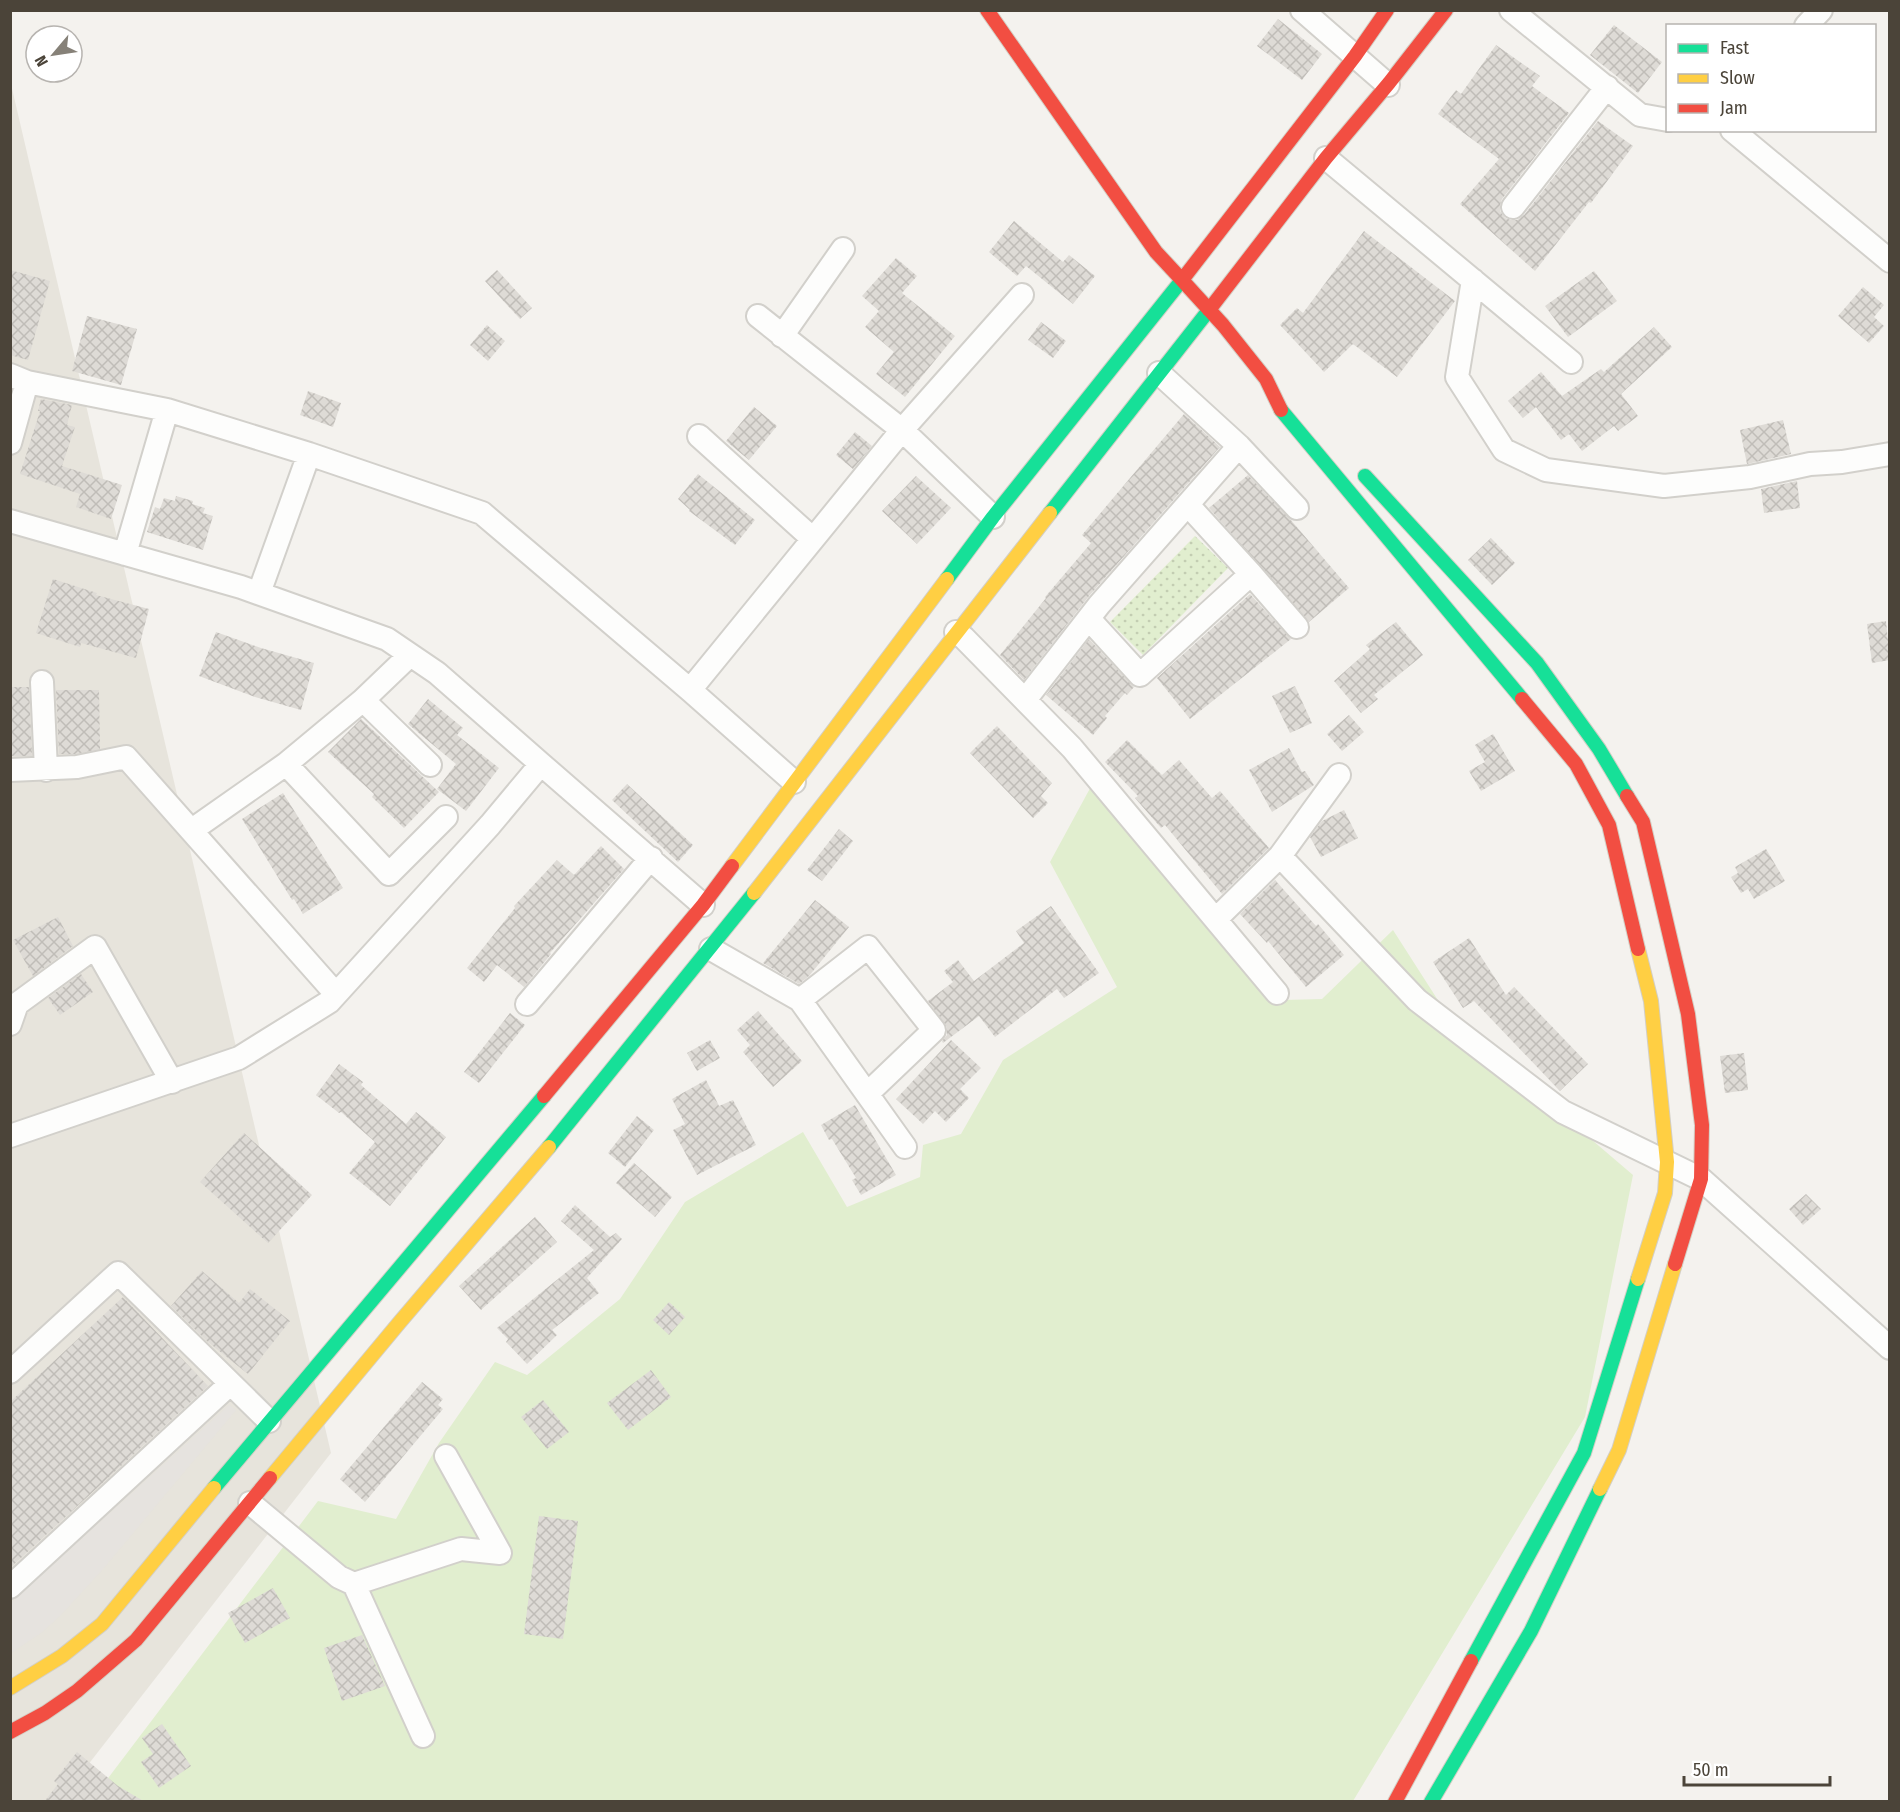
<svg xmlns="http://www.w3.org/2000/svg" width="1900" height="1812" font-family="'Fira Sans Condensed',sans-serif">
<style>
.residential{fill:#e7e4dc}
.green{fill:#e1eecf}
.park{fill:url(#park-dots)}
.parking{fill:#e6e3df}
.building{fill:url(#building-cross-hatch)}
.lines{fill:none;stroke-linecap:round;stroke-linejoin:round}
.street-casing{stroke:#d2d0cb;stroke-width:26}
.fast-casing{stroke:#d3cfc5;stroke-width:16}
.slow-casing{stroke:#d3cfc5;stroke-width:16}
.jam-casing{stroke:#d3cfc5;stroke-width:16}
.street{stroke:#fdfdfc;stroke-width:22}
.fast{stroke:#16e098;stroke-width:14}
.slow{stroke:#ffcf43;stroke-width:14}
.jam{stroke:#f24e42;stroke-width:14}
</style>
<defs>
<pattern id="park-dots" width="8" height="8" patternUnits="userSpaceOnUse" patternTransform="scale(1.5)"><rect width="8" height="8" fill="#e1eecf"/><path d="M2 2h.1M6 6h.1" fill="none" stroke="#c3cdb2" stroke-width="1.8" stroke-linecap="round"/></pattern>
<pattern id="building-cross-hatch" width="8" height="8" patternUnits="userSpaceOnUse" patternTransform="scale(1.5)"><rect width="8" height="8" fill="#dedbd6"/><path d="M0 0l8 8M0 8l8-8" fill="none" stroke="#c0bdb8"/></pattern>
</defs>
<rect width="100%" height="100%" fill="#f4f2ee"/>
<path class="residential" d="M10,80L331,1453L59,1802L10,1801Z"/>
<path class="green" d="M1094,781L1283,1000L1322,999L1393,930L1450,1019L1633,1175L1585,1417L1353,1801L90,1802L318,1501L396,1519L439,1443L495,1362L527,1375L620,1299L685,1202L803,1132L847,1207L920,1177L923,1145L961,1134L1003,1060L1117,987L1050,862Z"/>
<path class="park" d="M1195,536L1228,568L1143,655L1110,622Z"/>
<path class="parking" d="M229,1405L236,1410L103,1569L60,1616L41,1633L11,1653V1603Z"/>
<path class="building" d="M1278,19L1322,54L1302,80L1257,46Z
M1614,25L1662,62L1638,93L1590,55Z
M1496,45L1540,76L1532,86L1569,113L1502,199L1500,205V211L1505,218L1511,220H1517L1524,215L1598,121L1633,146L1591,203L1589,202L1535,271L1460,204L1499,159L1438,114L1456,90L1461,94Z
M1014,221L1063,262L1069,255L1095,276L1073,304L1026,266L1017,276L989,252Z
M1364,231L1455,301L1397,377L1353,344L1324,372L1280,325L1297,308L1303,313Z
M896,258L917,276L902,293L955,336L905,397L876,374L894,352L865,327L879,311L862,296Z
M10,270L50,281L28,360L10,355Z
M497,270L532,308L520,319L485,281Z
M1594,271L1617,301L1568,337L1545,306Z
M1863,287L1884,305L1874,317L1884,326L1869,343L1838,316Z
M87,316L137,329L121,385L72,371Z
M1041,322L1066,341L1053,358L1028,340Z
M487,325L505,341L488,361L470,345Z
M1654,327L1672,347L1621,394L1638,416L1618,431L1614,426L1582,451L1569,434L1561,440L1536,407L1523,418L1508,401L1541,372L1562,396L1601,369L1604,372Z
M308,391L341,403L333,427L300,415Z
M41,399L72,405L67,425L75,427L62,466L122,485L111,519L76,507L80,494L20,474L40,411H38Z
M754,407L777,426L749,460L726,441Z
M1184,414L1220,447L1089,596L1024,680L1000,655L1046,598L1045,597L1091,543L1082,535Z
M1783,420L1791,454L1747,464L1740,430Z
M855,432L872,446L853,469L836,455Z
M698,474L755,520L735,545L689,511L690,510L678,499Z
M1248,475L1290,519L1349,588L1309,622L1209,508Z
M916,476L951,508L917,544L882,511Z
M1797,481L1800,508L1764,513L1761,489Z
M176,496L193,501L192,504L205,508L203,513L213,516L203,550L147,532L155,507L160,509L164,498L175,501Z
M1491,538L1515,563L1492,585L1468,560Z
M53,579L97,593L96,595L149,609L136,658L81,643L80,647L36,633Z
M1250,594L1291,639L1190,719L1157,678Z
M1886,621L1890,660L1872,663L1867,624Z
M1396,622L1423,655L1374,695L1378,699L1361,713L1334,681L1370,649L1366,645Z
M216,632L261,648L314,663L301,710L255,697L199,676Z
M1089,639L1134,687L1127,695L1125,693L1105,716L1107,718L1093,735L1046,695Z
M1295,686L1312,723L1290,733L1272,696Z
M10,687H29L32,756H10Z
M56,690H99L100,749L75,754H59Z
M428,699L463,728L457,735L499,768L466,811L437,789L456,764L408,724Z
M1349,715L1364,732L1342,751L1327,734Z
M361,719L439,792L404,828L372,797L374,794L328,752Z
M997,726L1052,783L1041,796L1048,803L1033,818L970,753Z
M1493,734L1515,771L1481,791L1469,771L1485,762L1475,745Z
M1127,740L1162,775L1179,760L1212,798L1220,791L1269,848L1222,894L1165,825L1161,828L1135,798L1138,796L1105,762Z
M1289,748L1302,772L1305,771L1314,785L1272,812L1249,770Z
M627,784L693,845L678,862L612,800Z
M283,793L343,888L303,914L294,899L292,900L242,819Z
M1344,810L1358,838L1321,857L1310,837L1322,821Z
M839,829L853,841L822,881L807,870Z
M601,846L624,869L550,953L551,954L524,987L497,965L484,982L467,968L515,908L514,906L557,860L574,875Z
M1766,849L1785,881L1754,899L1748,889L1741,893L1731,877L1738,873L1735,867Z
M1275,880L1316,926L1318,924L1344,955L1306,987L1268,941L1267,943L1240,914Z
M815,900L849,927L809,976L799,984L763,963Z
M1051,906L1099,973L1064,998L1057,989L995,1037L979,1016L943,1043L942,1041L947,1035V1027L928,1001L953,982L944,971L958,960L974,981L1024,943L1016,931Z
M58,917L73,946L33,976L13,940Z
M1469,938L1506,995L1514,987L1588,1064L1560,1091L1474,1001L1463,1008L1433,962Z
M81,974L93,992L60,1015L48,998Z
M758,1011L802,1061L773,1087L743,1052L750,1045L737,1030Z
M510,1013L525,1025L479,1083L464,1072Z
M710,1040L720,1058L697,1071L687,1053Z
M951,1040L981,1068L960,1089L969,1098L946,1122L935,1111L923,1124L896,1099Z
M1744,1053L1748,1090L1725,1093L1720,1056Z
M339,1064L363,1082L361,1085L406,1124L416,1112L446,1137L390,1206L349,1173L375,1142L341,1112L339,1113L316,1095Z
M706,1080L719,1106L733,1100L756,1145L697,1175L673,1130L685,1124L672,1099Z
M855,1105L896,1175L861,1195L852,1180L856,1178L832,1139L829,1140L821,1125Z
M637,1116L654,1130L625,1167L608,1153Z
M244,1133L312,1195L268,1243L200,1182Z
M634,1163L672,1197L655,1217L616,1183Z
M1806,1194L1821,1209L1803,1225L1789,1209Z
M575,1205L610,1237L616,1233L622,1239L587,1278L599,1293L552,1330L557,1335L527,1364L506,1342L508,1339L497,1328L594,1250L561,1221Z
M535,1217L557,1242L481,1310L459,1286Z
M202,1271L239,1303L250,1289L290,1321L248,1374L208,1342L171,1306Z
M123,1297L208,1386L10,1568V1402Z
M669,1302L685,1317L669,1335L653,1320Z
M651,1370L671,1397L628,1430L607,1403Z
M422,1382L443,1399L438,1405L443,1409L365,1502L340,1479Z
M543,1400L569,1432L547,1449L521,1417Z
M539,1516L578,1521L563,1639L524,1634Z
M273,1588L290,1618L245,1643L228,1613Z
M362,1635L385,1686L342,1701L324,1648Z
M162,1724L191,1766L159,1788L141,1762L153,1754L142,1738Z
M77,1752L118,1786L145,1802H44L58,1784L54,1781Z"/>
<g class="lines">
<defs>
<path id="street" d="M1302,10L1388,85
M1511,10L1640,115L1668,120
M1806,26L1821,10
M1732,130L1890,261
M1326,158L1571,362
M1513,207L1607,87
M1473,280L1457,377L1504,450L1546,470L1664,486L1750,477L1810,464L1842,462L1890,454
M758,316L902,430L993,517
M782,336L843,249
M1159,373L1239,446L1297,508
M10,375L27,382L167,410L309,454L482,513L690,690L794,782
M699,436L813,539
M10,443L27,382
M10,521L241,587L387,639L437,673L541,764
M125,554L167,410
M1251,574L1297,627
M259,593L309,454
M1089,619L1140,675L1251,574L1188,505
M956,632L964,638L1072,748L1277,993
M42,682L46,770
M690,690L902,430L1022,295
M363,700L430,765
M1025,700L1099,605L1239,446
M286,764L363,700L410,655
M10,770L77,767L126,757L336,994
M1339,775L1280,856L1417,1000L1563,1112L1701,1179L1890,1348
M192,830L286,764L389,874L446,817
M1216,919L1280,856
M711,949L800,1000L905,1147
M800,1000L868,947L934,1030L867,1094
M527,1004L651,858
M10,1024L17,1004L95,947L172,1082
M10,1136L239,1058L329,1002L490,825L541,764L703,905
M10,1372L118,1273L269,1421
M250,1503L339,1577L354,1584L423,1736
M354,1584L461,1549L500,1553L446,1456
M10,1587L230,1384"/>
<path id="fast" d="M1281,410L1522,699
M1365,476L1537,663L1599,749L1627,796
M1050,513L1209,310
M947,579L993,517L1182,280
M549,1147L754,893
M214,1488L544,1096
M1471,1661L1584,1453L1638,1279
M1431,1802L1531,1631L1600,1489"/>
<path id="slow" d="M732,866L947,579
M754,893L1050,513
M1638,1279L1665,1193L1667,1162L1651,1001L1638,949
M270,1478L399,1323L549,1147
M1600,1489L1619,1450L1675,1264
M10,1688L62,1656L102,1624L214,1488"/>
<path id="jam" d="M987,10L1156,252L1182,280
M1209,310L1326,158L1389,83L1446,10
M1281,410L1266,379L1223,325L1182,280L1355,56L1387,10
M1522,699L1576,764L1609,825L1638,949
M1627,796L1643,822L1688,1014L1702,1125L1701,1179L1675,1264
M544,1096L703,905L732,866
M10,1732L45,1713L77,1691L136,1640L270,1478
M1395,1802L1471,1661"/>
</defs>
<use href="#street" class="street-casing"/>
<use href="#fast" class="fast-casing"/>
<use href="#slow" class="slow-casing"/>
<use href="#jam" class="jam-casing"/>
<use href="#street" class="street"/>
<use href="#fast" class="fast"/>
<use href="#slow" class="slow"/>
<use href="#jam" class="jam"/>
</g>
<rect width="1900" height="1812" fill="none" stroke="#4b4439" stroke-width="24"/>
<rect x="1666" y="24" width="210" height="108" fill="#ffffff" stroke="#b7b4b0" stroke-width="1.5"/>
<rect x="1678" y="44" width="30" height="9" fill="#16e098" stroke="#b7b4b0" stroke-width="1.5"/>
<text x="1720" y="54" font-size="18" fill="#4b4439">Fast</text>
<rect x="1678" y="74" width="30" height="9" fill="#ffcf43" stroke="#b7b4b0" stroke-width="1.5"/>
<text x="1720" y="84" font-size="18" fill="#4b4439">Slow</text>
<rect x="1678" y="104" width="30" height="9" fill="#f24e42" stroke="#b7b4b0" stroke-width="1.5"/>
<text x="1720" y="114" font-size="18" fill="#4b4439">Jam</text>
<g transform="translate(54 54) rotate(241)"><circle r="28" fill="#ffffff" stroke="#b7b4b0" stroke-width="1.5"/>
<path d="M0-4.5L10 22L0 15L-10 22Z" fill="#868178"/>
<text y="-9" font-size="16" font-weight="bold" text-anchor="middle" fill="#4b4439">N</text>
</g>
<path d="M1684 1776v9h146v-9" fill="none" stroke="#4b4439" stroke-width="3"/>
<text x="1693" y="1776" font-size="18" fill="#4b4439" stroke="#ffffff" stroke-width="4.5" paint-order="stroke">50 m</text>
</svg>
